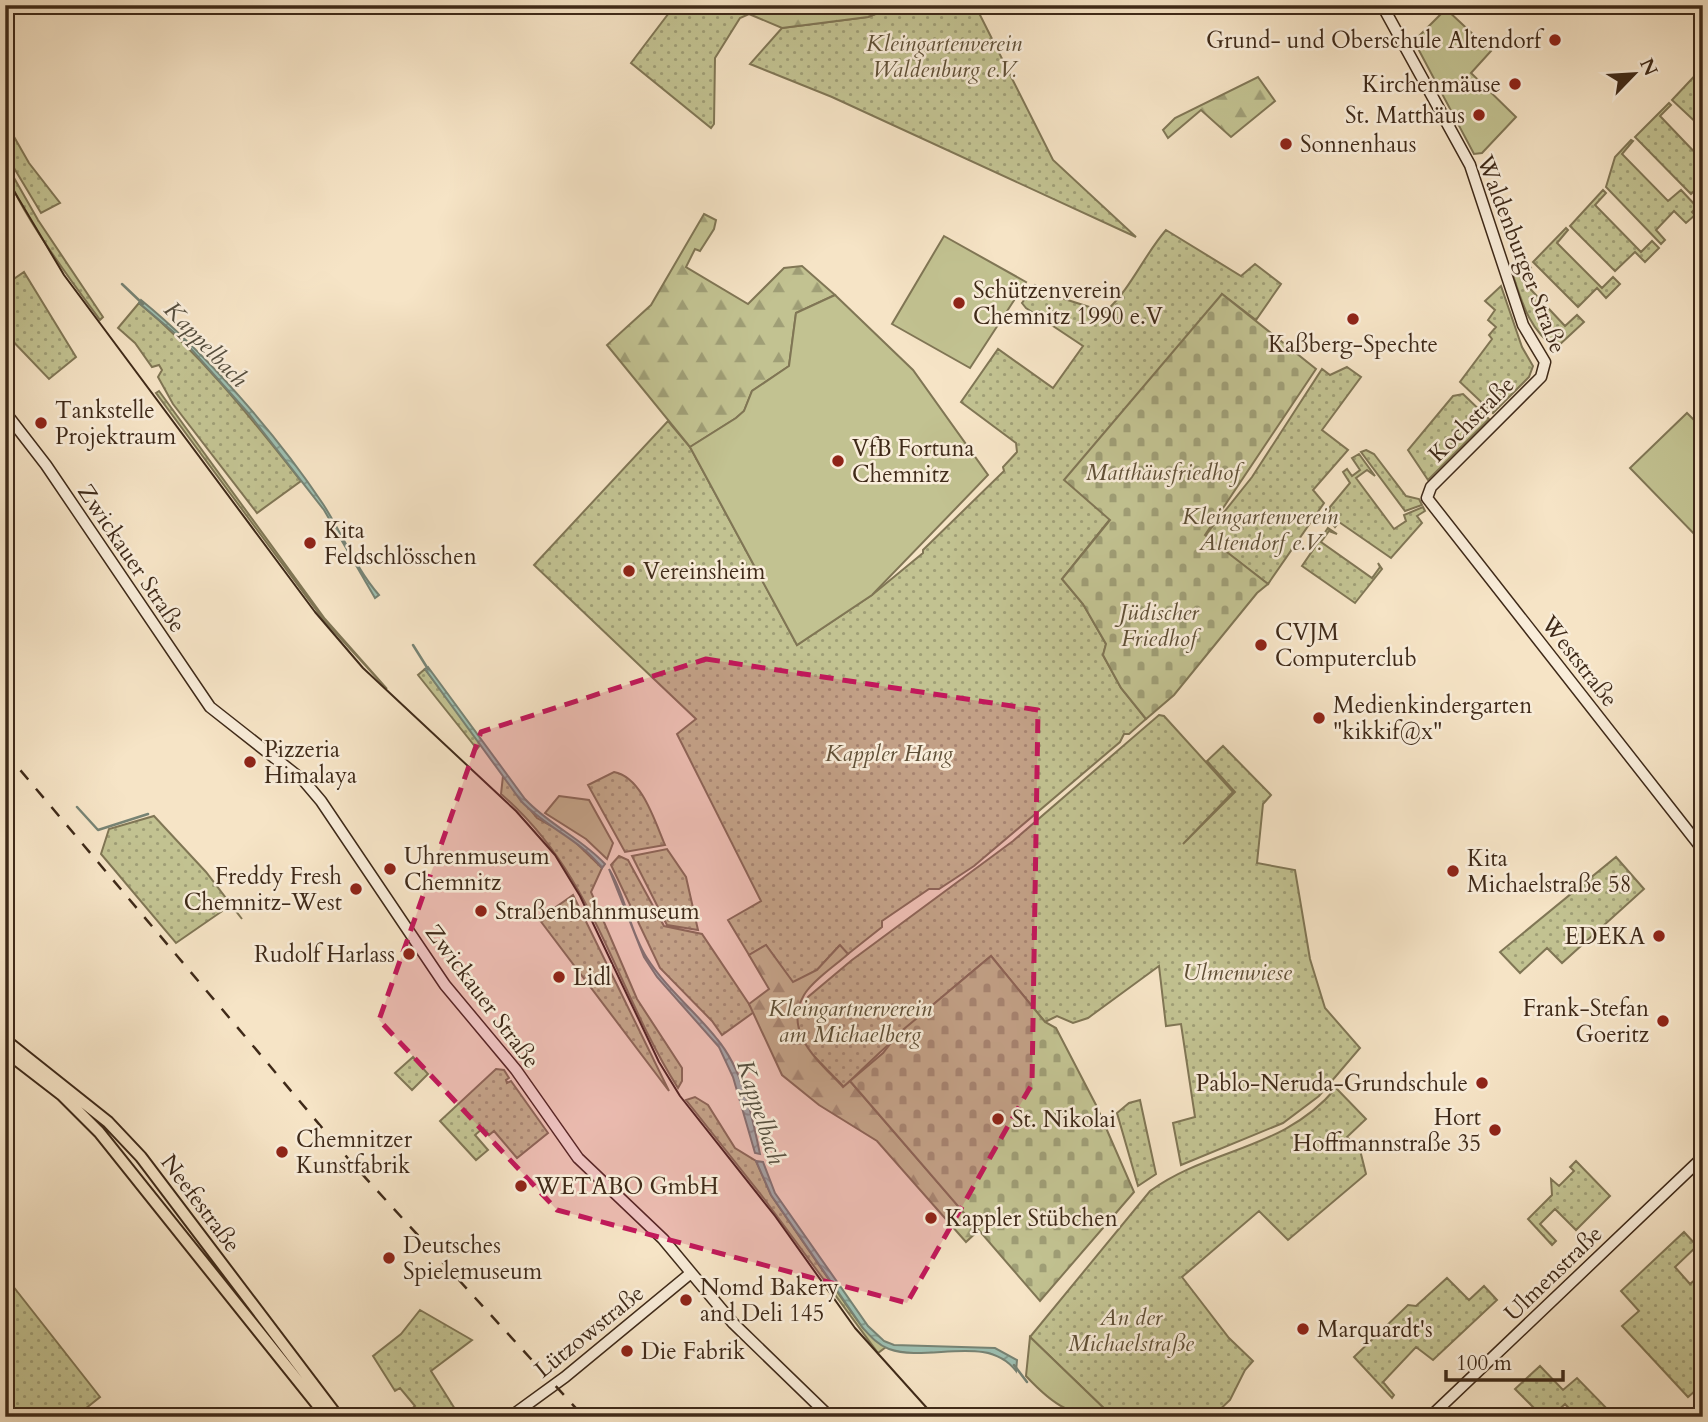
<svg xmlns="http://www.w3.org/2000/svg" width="1708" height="1422" font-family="Cardo,serif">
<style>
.grass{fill:url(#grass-dots);stroke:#807655;stroke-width:2}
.forest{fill:url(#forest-firs);stroke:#807655;stroke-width:2}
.cemetery{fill:url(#cemetery-stones);stroke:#807655;stroke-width:2}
.park{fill:#c2c291;stroke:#807655;stroke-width:2}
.water{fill:url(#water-waves);stroke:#778374;stroke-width:2}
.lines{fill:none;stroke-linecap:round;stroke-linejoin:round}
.stream{stroke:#778374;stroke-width:2.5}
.secondary-casing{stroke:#3f2a19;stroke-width:13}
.primary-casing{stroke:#3f2a19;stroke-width:14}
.secondary{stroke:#f9edda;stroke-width:10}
.primary{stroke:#f6e4c6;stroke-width:10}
.tram{stroke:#3f2a19;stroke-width:2}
.rail{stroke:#3f2a19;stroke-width:2.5;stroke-dasharray:12 12;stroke-linecap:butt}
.marked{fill:#c2185b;fill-opacity:0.2;stroke:#c2185b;stroke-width:5;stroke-dasharray:14 9;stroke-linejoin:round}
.poi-dot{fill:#8f2418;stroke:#f9edda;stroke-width:2.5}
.labels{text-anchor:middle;stroke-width:5;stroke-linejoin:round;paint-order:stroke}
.poi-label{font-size:23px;fill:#3f2a19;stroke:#f9edda;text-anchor:start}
.park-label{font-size:23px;font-style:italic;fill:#605037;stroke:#f9edda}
.street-label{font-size:23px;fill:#3f2a19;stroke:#f9edda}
.water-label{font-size:24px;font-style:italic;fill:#564f3f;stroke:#f9edda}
</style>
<defs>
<pattern id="grass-dots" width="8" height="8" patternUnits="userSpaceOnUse" patternTransform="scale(1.75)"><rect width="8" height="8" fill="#c2c291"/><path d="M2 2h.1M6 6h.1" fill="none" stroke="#9f9e76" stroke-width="1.8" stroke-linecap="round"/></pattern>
<pattern id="forest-firs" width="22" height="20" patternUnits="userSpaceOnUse" patternTransform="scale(1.75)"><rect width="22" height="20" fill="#c2c291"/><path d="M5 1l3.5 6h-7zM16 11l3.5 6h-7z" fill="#9f9e76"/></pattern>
<pattern id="cemetery-stones" width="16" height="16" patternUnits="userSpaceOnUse" patternTransform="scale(1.75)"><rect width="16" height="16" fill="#c2c291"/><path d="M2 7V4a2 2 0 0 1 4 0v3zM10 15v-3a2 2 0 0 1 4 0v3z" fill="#9f9e76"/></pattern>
<pattern id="water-waves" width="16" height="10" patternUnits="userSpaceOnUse" patternTransform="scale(1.75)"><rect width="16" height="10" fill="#9dbfb1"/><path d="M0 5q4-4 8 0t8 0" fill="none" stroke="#819b8f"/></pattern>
</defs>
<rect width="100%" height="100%" fill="#f6e4c6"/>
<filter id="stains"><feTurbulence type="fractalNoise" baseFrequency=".00286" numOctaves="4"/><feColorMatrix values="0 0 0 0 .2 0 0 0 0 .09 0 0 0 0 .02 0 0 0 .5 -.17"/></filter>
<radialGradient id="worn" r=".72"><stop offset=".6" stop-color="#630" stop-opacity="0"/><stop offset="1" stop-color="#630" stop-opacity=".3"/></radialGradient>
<path class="grass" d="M675,5H749V14L740,18L715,58L714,124L711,128L631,63Z
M898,5H975L1053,160L1136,237L832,97L750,64L782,28L868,17Z
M1703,67L1697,79L1703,86V129L1672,100Z
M1669,103L1671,105L1660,116L1703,161V182L1691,194L1635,137Z
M5,121L29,163L60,203L41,213L5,153Z
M1631,140L1633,141L1622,154L1668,201L1681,190L1697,207L1692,212L1695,215L1686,223L1674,211L1656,230L1665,240L1661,244L1606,187L1615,157Z
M5,162L38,220L103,317L100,320C78,290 5,194 5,162Z
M1603,190L1606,193L1595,205L1641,252L1652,241L1659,248L1645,262L1635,252L1615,271L1570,226Z
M1566,228L1568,230L1557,243L1602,288L1613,277L1620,284L1606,298L1597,288L1578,307L1533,262Z
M1166,230L1241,276L1255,264L1281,284L1256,320L1222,294L1110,519L1062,579L1083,604L1106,644L1103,655L1121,688L1146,719L1129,734H1124L1120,742L974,866L939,889H929L882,921V927L848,954L839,946L817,970L793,983L766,945L749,955L728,920L761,901L677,734L696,719L534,565L668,421L690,447L797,645L872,595L923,553V550L1004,471L1003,467L1017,452L1016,443L961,402L998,349L1053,388L1083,346L1026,308L1022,303L1035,285L1049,294L1105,312C1131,289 1144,255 1166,230Z
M1529,265L1531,268L1521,279L1565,326L1577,315L1584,322L1556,348C1530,331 1522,303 1513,275Z
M24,272L76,357L49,379L5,333V285Z
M1501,286L1522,347L1533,366L1529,377L1493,413L1460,382L1492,339L1489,335L1496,327L1488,320L1495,310L1485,301Z
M139,303C202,355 251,418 301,481L257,513L173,404L158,377L162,370L159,365L152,367L135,343L118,328Z
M1347,367L1361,377L1322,430L1348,450L1313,490L1324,503L1268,584L1205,536L1252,477L1322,369L1330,375Z
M159,391L325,619L387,689L323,619L156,393Z
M1463,394L1489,419L1428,480L1408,450L1453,396Z
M1366,450L1374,454L1406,496L1419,499L1422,505L1405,511L1361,452Z
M1359,454L1375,476L1367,470L1356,478L1394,529L1406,521L1404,515L1423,507L1425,511L1417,516L1422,523L1391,558L1339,522L1335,527L1329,519L1330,507L1350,483L1343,472L1347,469L1352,476L1360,470L1352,458Z
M1328,528L1337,534L1329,531L1321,542L1372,578L1380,567L1378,563L1382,569L1355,603L1302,566Z
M425,669L481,744L477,749L418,675Z
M1159,715L1164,716L1233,792L1183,844L1235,792L1207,761L1223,746L1271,795L1263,804L1257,863L1295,870L1310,959L1325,1008L1360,1048L1319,1096L1283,1123L1181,1165L1173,1123L1195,1117L1181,1024L1166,1026L1159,966L1088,1018L1073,1023L1057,1016L1045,1022L991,956C940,998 890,1041 844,1087L804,1046L796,1019L808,997L852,960L1013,841Z
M614,772C642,777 655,822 665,845L625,852L588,785Z
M503,776L537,818L569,836L602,868L591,892L637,999L682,1068V1081L678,1088C614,987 595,875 501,794Z
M154,816L206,872L242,919L231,905L176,943L101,854L109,829Z
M667,849L686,877L698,930L667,925L632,856Z
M619,856L628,860L664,926L702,934L749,1004L754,1012L722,1035L712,1021L660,968L611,865Z
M1616,857L1644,889L1562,963L1547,948L1520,973L1500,952Z
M573,895L669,1091L539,919Z
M413,1057L428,1074L412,1090L395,1073Z
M496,1069L504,1070L509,1078L506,1080L507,1083L511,1081L548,1133L517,1158L494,1131L489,1135L483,1128L475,1135L488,1150L476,1160L440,1121Z
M1336,1088L1366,1119L1347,1137L1360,1150L1366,1174L1288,1240L1259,1211L1182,1277L1229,1338L1253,1361L1245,1370L1230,1400L1212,1417H1113L1030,1337L1150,1191C1211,1147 1283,1151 1336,1088Z
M695,1097L708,1105L735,1148L756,1161L771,1195L847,1306L863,1328L886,1347L878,1353L765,1200L686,1100Z
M1140,1100L1156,1174L1138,1186L1117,1113L1129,1103Z
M1576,1161L1610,1196L1576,1230L1555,1209L1540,1224L1556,1241L1552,1245L1528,1219L1552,1195L1551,1179L1559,1186L1574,1171L1570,1167Z
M1684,1232L1697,1246L1675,1267L1690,1284L1703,1273V1384L1688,1397L1622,1326L1639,1311L1621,1291Z
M5,1276L100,1397L75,1417H5Z
M1447,1278L1469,1300L1484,1286L1497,1300L1433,1360L1416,1347L1383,1382L1394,1395L1392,1398L1354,1357L1408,1305L1416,1306Z
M420,1310L472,1340L431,1371L460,1417H402L415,1406L400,1388L395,1391L373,1356L401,1334Z
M1540,1366L1563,1390L1577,1378L1615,1417H1577L1565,1404L1551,1417H1543L1515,1389Z"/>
<path class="forest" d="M749,5H898L868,17L782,28L749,14Z
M1258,77L1275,101L1231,137L1201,110L1168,138L1163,130L1175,118Z
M704,214L716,220L714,229L700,251L695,249L686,267L748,304L784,268L802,266L835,295L796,313L789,366L752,391L744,411L736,418L690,447L607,345L651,305Z
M766,945L793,982L817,970L840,945L848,954C835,966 813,980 804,995C782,1033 820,1062 843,1087L850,1081L979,1230L966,1242L877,1141L819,1105L782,1075L749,1004L769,989L749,955Z"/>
<path class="cemetery" d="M1222,294L1316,369L1205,535L1268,584L1257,593L1174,695L1146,719L1121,688L1103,655L1106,644L1083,604L1062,579L1110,520L1064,480Z
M991,956L1045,1022L1056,1028L1096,1105L1134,1192L1040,1301L850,1081L883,1053L898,1034Z"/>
<path class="park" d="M1446,9L1491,51L1471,73L1516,117L1482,153L1474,154L1414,41Z
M944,236L1026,282L970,368L892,324Z
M835,295L913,370L988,475L872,595L797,645L690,447L736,418L744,411L752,391L789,366L796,313Z
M1687,413L1703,429V543L1630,468Z
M559,796L589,800L613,843L607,859L586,839L545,813Z
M1030,1337L1113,1417C1071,1417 1054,1406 1026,1376Z"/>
<path class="water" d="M141,300C205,352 277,435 323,504C342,533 356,569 379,595L375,598L324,510L249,414L184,341L139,303Z
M428,667L525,799C549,825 581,838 605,864L602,868C580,839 546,828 521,801L425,669Z
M609,869C626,896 629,930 647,958C666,988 695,1011 717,1039C743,1070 752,1116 760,1154L755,1153L733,1077L719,1047L657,977L644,957Z
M756,1161L763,1162L775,1193L868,1326L884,1341L894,1345L995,1348L1017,1360L1016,1371C987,1333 928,1363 889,1349C878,1345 871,1337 863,1328L771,1195Z"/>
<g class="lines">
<path class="stream" d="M122,284L143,304
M413,645L428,669
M77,807L98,830L148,814
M1014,1365L1027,1382"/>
<defs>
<path id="secondary" d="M1382,5L1470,165L1523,325L1545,362L1541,377L1431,487L1427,498L1703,850
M5,412L46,465L210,707L304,781L321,801L445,985L516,1070L578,1158L663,1239L733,1323L830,1417
M510,1417L565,1377L691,1273
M1430,1417L1703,1157"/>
<path id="primary" d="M5,1040L108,1122L141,1157L338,1417
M5,1051L62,1095L99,1132L327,1417"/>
</defs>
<use href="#secondary" class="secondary-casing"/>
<use href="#primary" class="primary-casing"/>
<use href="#secondary" class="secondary"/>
<use href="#primary" class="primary"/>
<path class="tram" d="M5,176L64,275L315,612L363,668L516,811L555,855L580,896L659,1062L680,1096L775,1216L855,1328L935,1417
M427,844V845"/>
<path class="rail" d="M5,752L351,1162L584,1417"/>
</g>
<path class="marked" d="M706,659L1038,710L1032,1084L907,1303L557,1210L379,1020L481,732Z"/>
<g class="poi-dot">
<circle cx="1555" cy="40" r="7"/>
<circle cx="1515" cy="84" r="7"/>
<circle cx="1479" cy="115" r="7"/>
<circle cx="1286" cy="144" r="7"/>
<circle cx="959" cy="303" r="7"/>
<circle cx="1353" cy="319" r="7"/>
<circle cx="41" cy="423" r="7"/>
<circle cx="838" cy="461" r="7"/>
<circle cx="310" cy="543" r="7"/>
<circle cx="629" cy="571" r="7"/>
<circle cx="1261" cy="645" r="7"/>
<circle cx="1319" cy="718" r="7"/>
<circle cx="250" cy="762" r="7"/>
<circle cx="390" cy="869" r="7"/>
<circle cx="1453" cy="871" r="7"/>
<circle cx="356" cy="889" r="7"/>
<circle cx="481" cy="911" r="7"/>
<circle cx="1659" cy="936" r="7"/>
<circle cx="409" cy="954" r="7"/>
<circle cx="559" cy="977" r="7"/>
<circle cx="1663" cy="1021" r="7"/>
<circle cx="1482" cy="1083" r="7"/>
<circle cx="998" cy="1119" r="7"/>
<circle cx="1495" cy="1130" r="7"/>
<circle cx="282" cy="1152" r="7"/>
<circle cx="521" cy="1186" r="7"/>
<circle cx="931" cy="1218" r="7"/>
<circle cx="389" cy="1258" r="7"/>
<circle cx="686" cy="1300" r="7"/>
<circle cx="1303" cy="1329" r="7"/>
<circle cx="627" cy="1351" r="7"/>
</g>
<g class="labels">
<g class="poi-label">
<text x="1541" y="48" text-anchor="end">Grund- und Oberschule Altendorf</text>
<text x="1501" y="92" text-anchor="end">Kirchenmäuse</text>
<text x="1465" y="123" text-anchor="end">St. Matthäus</text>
<text x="1300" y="152">Sonnenhaus</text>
<text x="973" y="298">Schützenverein<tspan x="973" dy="26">Chemnitz 1990 e.V</tspan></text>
<text x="1353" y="352" text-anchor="middle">Kaßberg-Spechte</text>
<text x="55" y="418">Tankstelle<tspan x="55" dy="26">Projektraum</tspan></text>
<text x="852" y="456">VfB Fortuna<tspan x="852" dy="26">Chemnitz</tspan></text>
<text x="324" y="538">Kita<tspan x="324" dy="26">Feldschlösschen</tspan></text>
<text x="643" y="579">Vereinsheim</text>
<text x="1275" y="640">CVJM<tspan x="1275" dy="26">Computerclub</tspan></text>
<text x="1333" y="713">Medienkindergarten<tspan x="1333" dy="26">"kikkif@x"</tspan></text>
<text x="264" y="757">Pizzeria<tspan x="264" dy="26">Himalaya</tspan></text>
<text x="404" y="864">Uhrenmuseum<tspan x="404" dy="26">Chemnitz</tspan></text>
<text x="1467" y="866">Kita<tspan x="1467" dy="26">Michaelstraße 58</tspan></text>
<text x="342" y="884" text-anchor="end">Freddy Fresh<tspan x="342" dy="26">Chemnitz-West</tspan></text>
<text x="495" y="919">Straßenbahnmuseum</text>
<text x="1645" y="944" text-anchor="end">EDEKA</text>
<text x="395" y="962" text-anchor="end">Rudolf Harlass</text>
<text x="573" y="985">Lidl</text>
<text x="1649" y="1016" text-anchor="end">Frank-Stefan<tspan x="1649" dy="26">Goeritz</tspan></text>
<text x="1468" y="1091" text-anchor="end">Pablo-Neruda-Grundschule</text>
<text x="1481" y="1125" text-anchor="end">Hort<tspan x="1481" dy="26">Hoffmannstraße 35</tspan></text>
<text x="1012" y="1127">St. Nikolai</text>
<text x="296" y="1147">Chemnitzer<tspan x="296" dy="26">Kunstfabrik</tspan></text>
<text x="535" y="1194">WETABO GmbH</text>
<text x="945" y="1226">Kappler Stübchen</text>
<text x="403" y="1253">Deutsches<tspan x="403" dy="26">Spielemuseum</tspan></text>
<text x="700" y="1295">Nomd Bakery<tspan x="700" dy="26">and Deli 145</tspan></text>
<text x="1317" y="1337">Marquardt's</text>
<text x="641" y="1359">Die Fabrik</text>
</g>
<g class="park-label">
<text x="944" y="51">Kleingartenverein<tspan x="944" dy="26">Waldenburg e.V.</tspan></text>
<text x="1163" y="480">Matthäusfriedhof</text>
<text x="1260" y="524">Kleingartenverein<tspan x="1260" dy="26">Altendorf e.V.</tspan></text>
<text x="1159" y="620">Jüdischer<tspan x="1159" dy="26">Friedhof</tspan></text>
<text x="889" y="761">Kappler Hang</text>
<text x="1237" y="980">Ulmenwiese</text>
<text x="850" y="1016">Kleingartnerverein<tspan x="850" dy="26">am Michaelberg</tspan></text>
<text x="1131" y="1325">An der<tspan x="1131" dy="26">Michaelstraße</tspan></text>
</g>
<g class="street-label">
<text transform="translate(1522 254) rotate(69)" y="8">Waldenburger Straße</text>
<text transform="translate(1471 419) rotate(-45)" y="8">Kochstraße</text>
<text transform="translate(132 558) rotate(56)" y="8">Zwickauer Straße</text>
<text transform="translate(1580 661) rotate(52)" y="8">Weststraße</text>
<text transform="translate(483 996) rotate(53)" y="8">Zwickauer Straße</text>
<text transform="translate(201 1203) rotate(53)" y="8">Neefestraße</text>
<text transform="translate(1553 1273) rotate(-44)" y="8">Ulmenstraße</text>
<text transform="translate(589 1331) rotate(-39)" y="8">Lützowstraße</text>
</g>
<g class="water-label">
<text transform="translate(206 344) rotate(46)" y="8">Kappelbach</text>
<text transform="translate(761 1112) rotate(72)" y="8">Kappelbach</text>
</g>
</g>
<rect width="1708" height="1422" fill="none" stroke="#f6e4c6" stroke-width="28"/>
<rect x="7" y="7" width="1694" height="1408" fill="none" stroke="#3f2a19" stroke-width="3.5"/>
<rect x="14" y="14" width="1680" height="1394" fill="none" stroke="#3f2a19" stroke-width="2"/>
<g transform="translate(1634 74) rotate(65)" stroke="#f9edda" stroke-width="5" paint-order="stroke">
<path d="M0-5L12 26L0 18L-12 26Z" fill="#3f2a19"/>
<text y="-10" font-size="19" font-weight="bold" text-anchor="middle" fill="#3f2a19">N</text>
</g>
<path d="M1446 1370v10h117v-10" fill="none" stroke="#3f2a19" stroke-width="3.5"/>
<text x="1456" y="1370" font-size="21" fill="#3f2a19" stroke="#f9edda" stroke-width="5" paint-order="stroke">100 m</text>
<rect width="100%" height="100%" filter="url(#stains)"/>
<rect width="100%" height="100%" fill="url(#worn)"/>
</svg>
